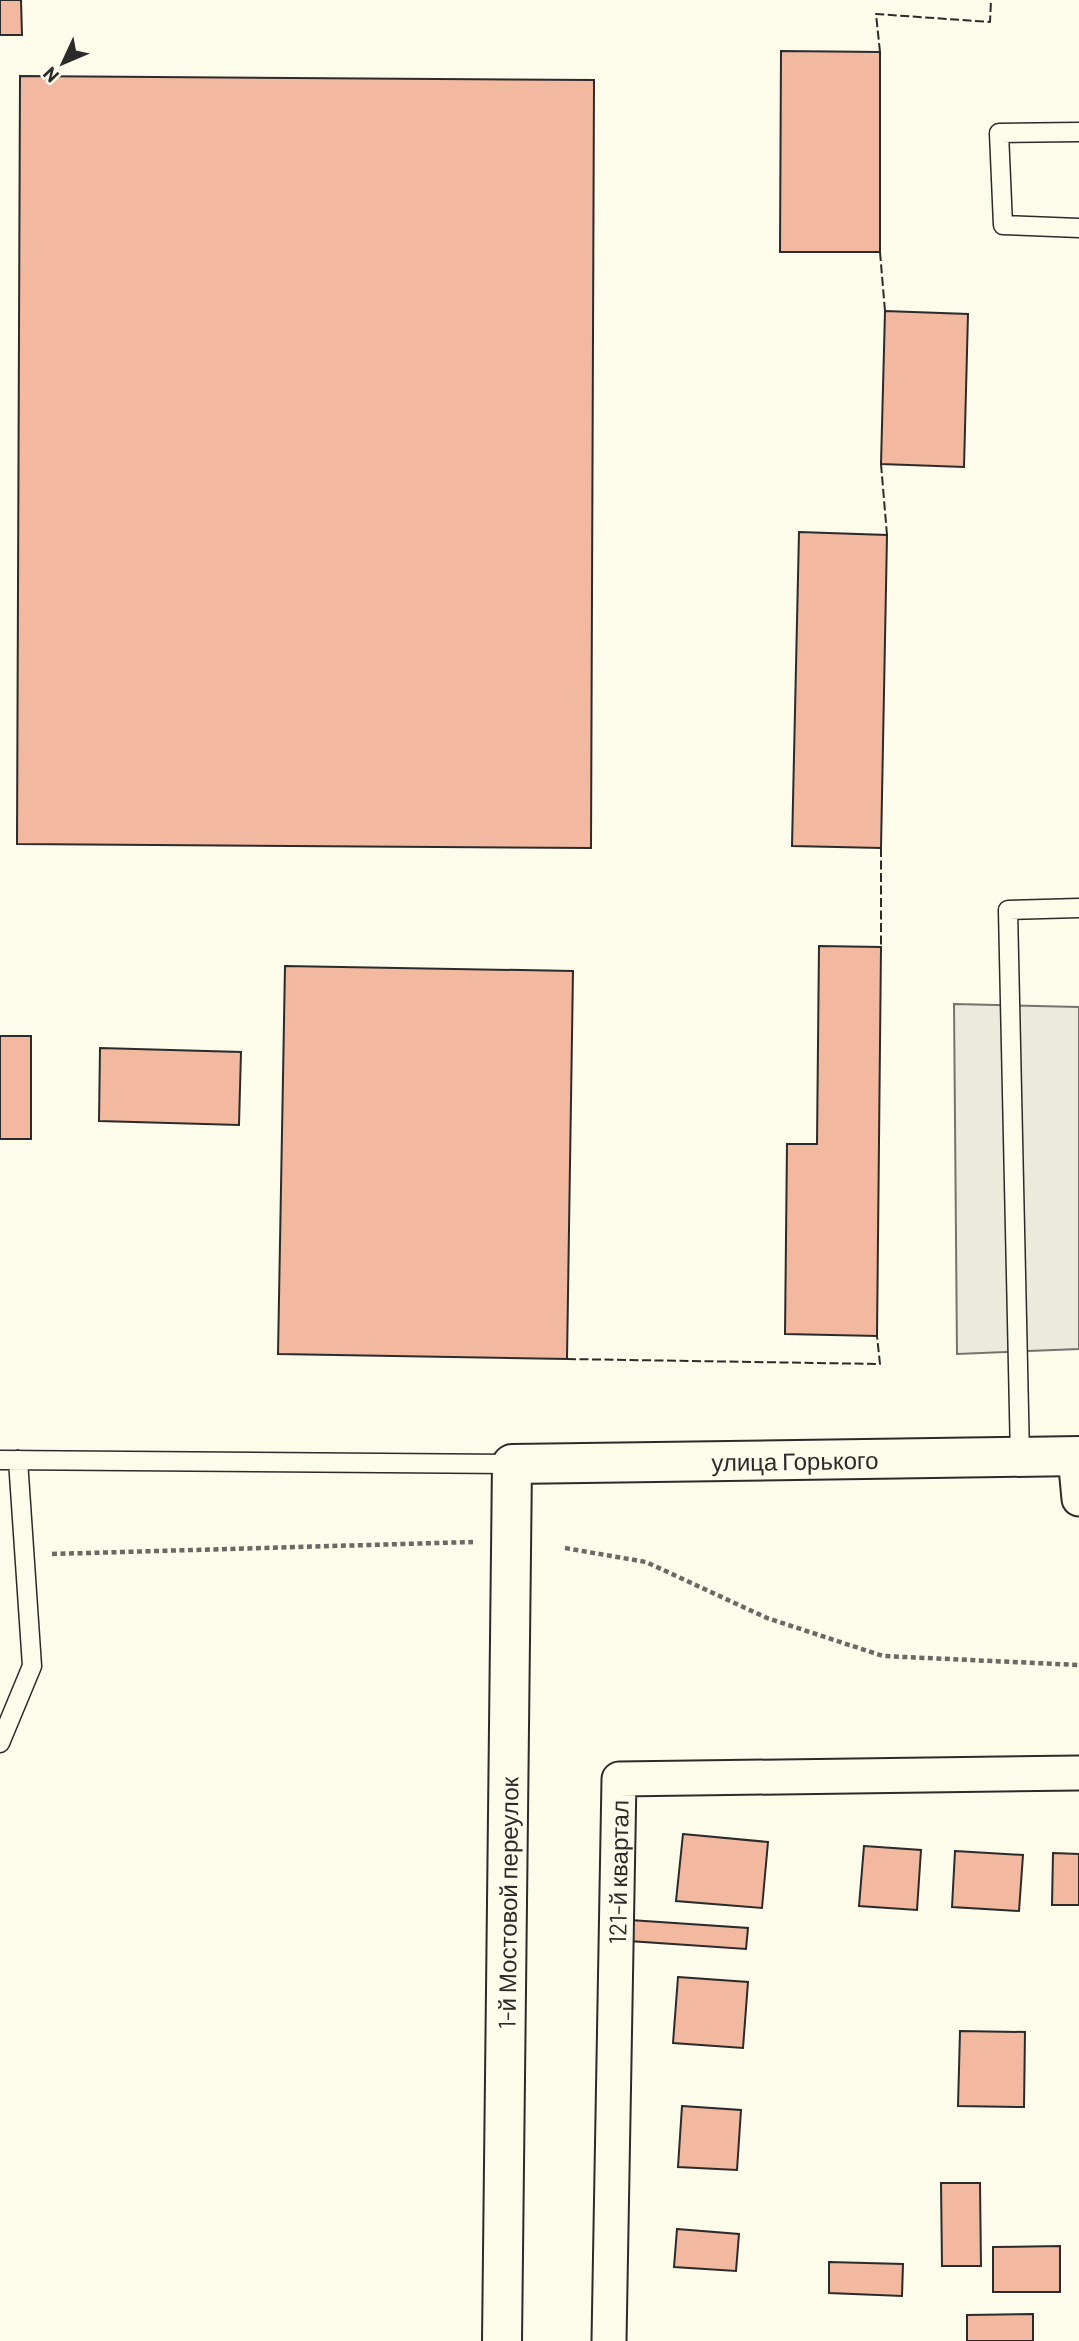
<svg xmlns="http://www.w3.org/2000/svg" width="1079" height="2341" font-family="Barlow,sans-serif">
	<style>
		.parking { fill: #eceadb; stroke: #74746e; stroke-width: 2 }
		.building { fill: #f2b8a0; stroke: #2b2b2b; stroke-width: 2 }
		.lines { fill: none; stroke-linecap: round; stroke-linejoin: round }
		.lane-casing { stroke: #2b2b2b; stroke-width: 21 }
		.street-casing { stroke: #2b2b2b; stroke-width: 37 }
		.secondary-casing { stroke: #2b2b2b; stroke-width: 42 }
		.path { stroke: #6a6964; stroke-width: 4.5; stroke-dasharray: 5 3.5; stroke-linecap: butt }
		.lane { stroke: #fdfbea; stroke-width: 18 }
		.street { stroke: #fdfbea; stroke-width: 33 }
		.secondary { stroke: #fdfbea; stroke-width: 38 }
		.fence { stroke: #2b2b2b; stroke-width: 2; stroke-dasharray: 9 3.5; stroke-linecap: butt }
		.labels { text-anchor: middle; dominant-baseline: central; stroke-width: 5; stroke-linejoin: round; paint-order: stroke }
		.street-label { font-size: 24px; fill: #2b2b2b; stroke: #fdfbea }
	</style>
	<rect width="100%" height="100%" fill="#fdfbea"/>
	<!-- parking -->
	<path class="parking" d="M954,1004L1079,1007V1349L957,1354Z"/>
	<!-- building -->
	<path class="building" d="M0,0H21L22,35H0Z
		M781,51L880,52V252H780Z
		M20,76L594,80L591,848L17,844Z
		M885,311L968,314L964,467L881,464Z
		M799,532L887,535L881,848L792,846Z
		M819,946L881,947L877,1336L785,1334L787,1144H817Z
		M285,966L573,971L567,1359L278,1354Z
		M0,1036H31V1139H0Z
		M100,1048L241,1052L239,1125L99,1121Z
		M683,1834L768,1842L762,1908L676,1901Z
		M864,1846L921,1850L917,1910L859,1906Z
		M955,1851L1023,1855L1019,1911L952,1907Z
		M1053,1853L1079,1854V1905H1052Z
		M630,1920L748,1928L746,1949L629,1941Z
		M678,1977L748,1982L743,2048L673,2043Z
		M960,2031L1025,2032L1024,2107L958,2106Z
		M682,2106L741,2110L737,2170L678,2167Z
		M941,2183H980L981,2266H942Z
		M677,2229L739,2234L736,2271L674,2267Z
		M1060,2246V2292H993V2247Z
		M829,2262L903,2264L902,2296L829,2293Z
		M1033,2314V2341H967V2315Z"/>
	<g class="lines">
		<!-- lane casing -->
		<g class="lane-casing">
			<path id="lane" d="M1079,132L999,133L1003,225L1079,228
				M1020,1457L1008,910L1079,908
				M0,1460L512,1464
				M0,1743L32,1666L18,1460"/>
		</g>
		<!-- street casing -->
		<g class="street-casing">
			<g id="street">
				<path d="M1075,1456L1079,1499"/>
				<path id="s1" d="M609,2341L619,1779L1079,1773"/>
			</g>
		</g>
		<!-- secondary casing -->
		<g class="secondary-casing">
			<g id="secondary">
				<path id="s2" d="M502,2341L512,1464L1079,1456"/>
			</g>
		</g>
		<!-- path -->
		<path class="path" d="M565,1548L646,1562L767,1618L883,1656L1079,1665
			M52,1554L473,1542"/>
		<!-- lane -->
		<use href="#lane" class="lane"/>
		<!-- street -->
		<use href="#street" class="street"/>
		<!-- secondary -->
		<use href="#secondary" class="secondary"/>
		<!-- fence -->
		<path class="fence" d="M880,52L876,14L990,22L991,0
			M880,252L885,311
			M881,464L887,535
			M881,848V947
			M567,1359L880,1364L877,1336"/>
	</g>
	<g class="labels">
		<!-- street labels -->
		<g class="street-label">
			<text stroke="none"><textPath href="#s2" startOffset="1160">улица Горького</textPath></text>
			<text stroke="none"><textPath href="#s1" startOffset="469">121-й квартал</textPath></text>
			<text stroke="none"><textPath href="#s2" startOffset="438">1-й Мостовой переулок</textPath></text>
		</g>
	</g>
	<!-- north arrow -->
	<g transform="translate(63 63) rotate(226)" stroke="#fdfbea" stroke-width="5" paint-order="stroke">
	<path d="M0-5L12 26L0 18L-12 26Z" fill="#2b2b2b"/>
	<text y="-10" font-size="19" font-weight="bold" text-anchor="middle" fill="#2b2b2b">N</text>
	</g>
</svg>
